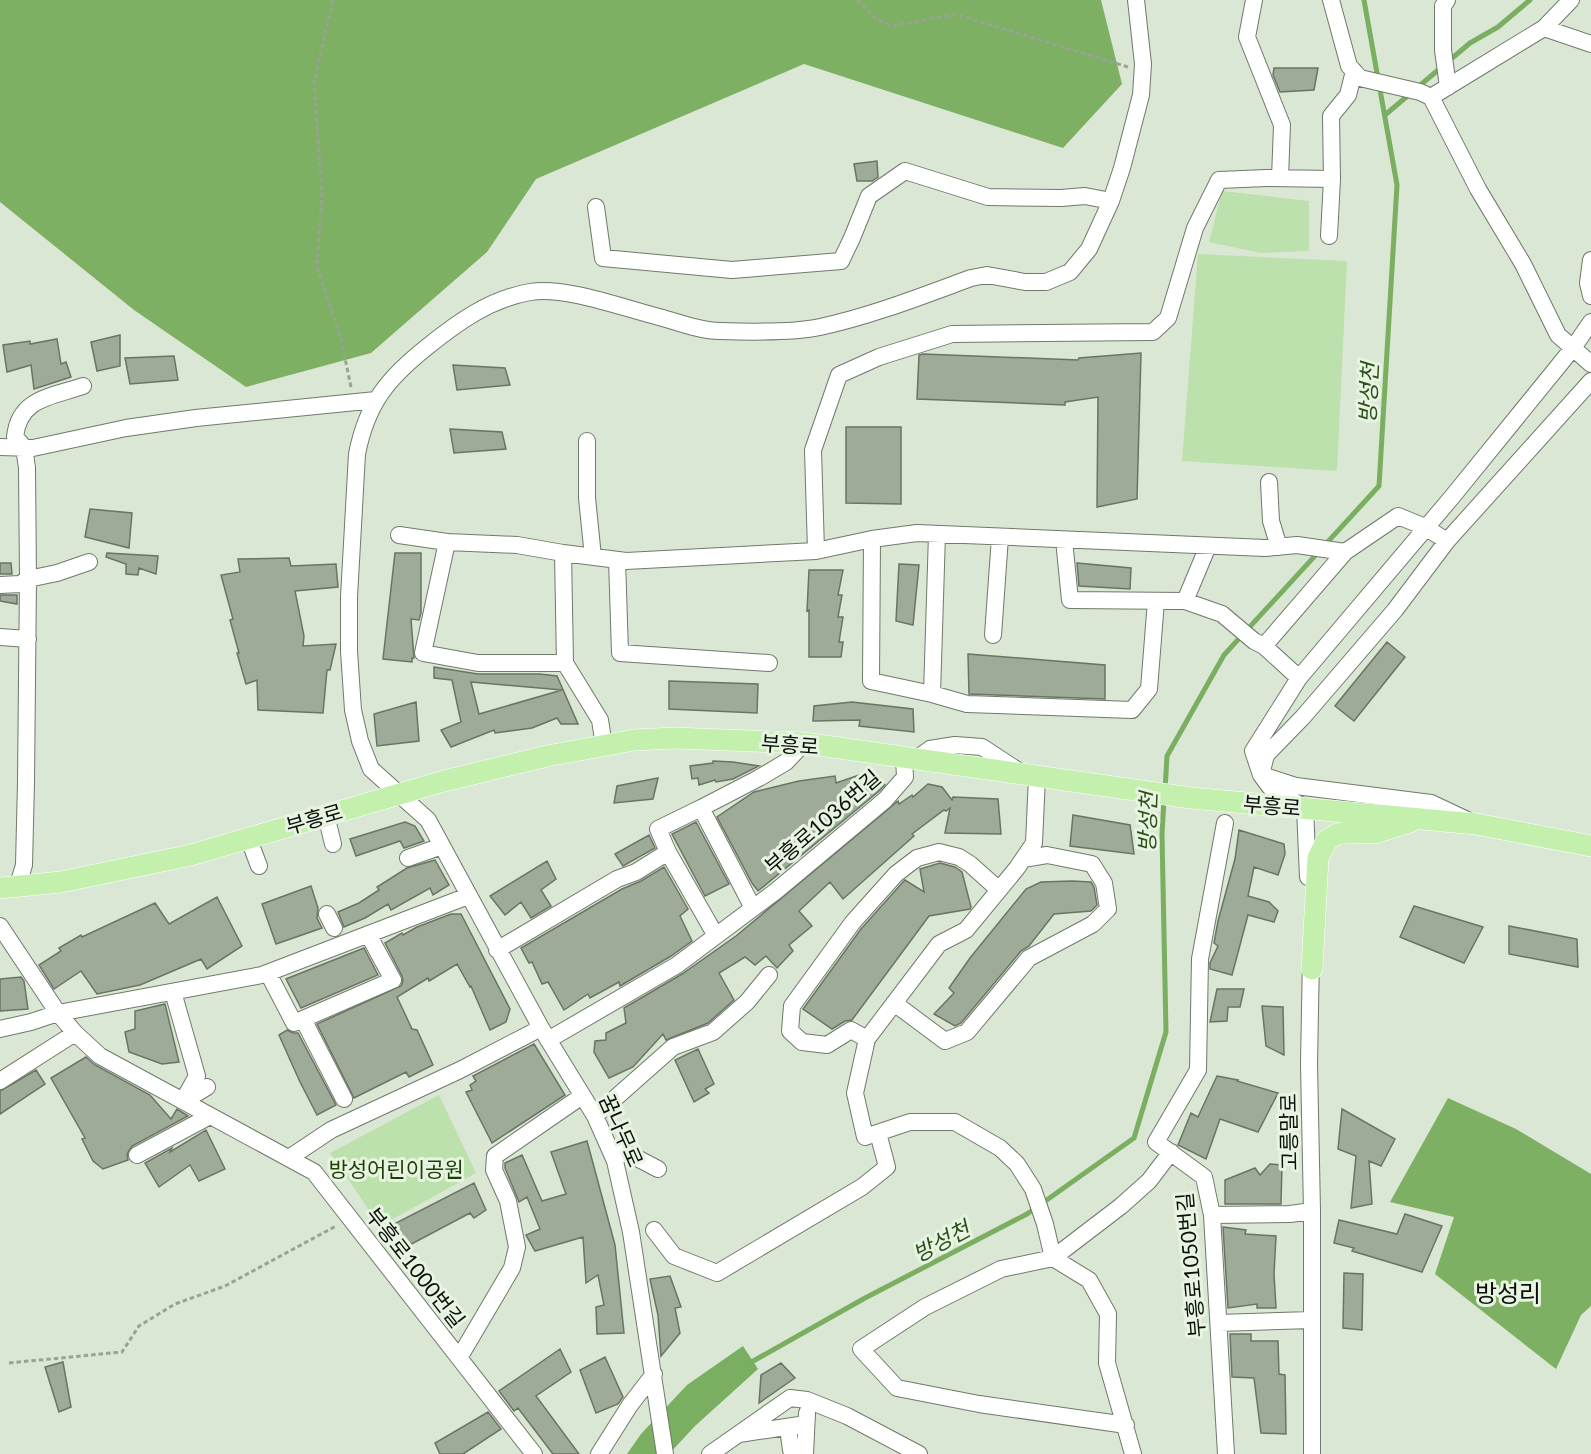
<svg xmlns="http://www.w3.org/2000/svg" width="1591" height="1454" font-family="Lato,'Noto Sans KR',sans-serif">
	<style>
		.green { fill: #bde1ac }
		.forest { fill: #7db063 }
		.water { fill: #7aae60 }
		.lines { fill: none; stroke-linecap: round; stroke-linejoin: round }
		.stream { stroke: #7aae60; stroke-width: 5 }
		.building { fill: #9fab99; stroke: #697564; stroke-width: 1.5; fill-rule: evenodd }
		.minor-casing { stroke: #6f7a6a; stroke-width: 18 }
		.major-casing { stroke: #fff; stroke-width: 22 }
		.path { stroke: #99a394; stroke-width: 3; stroke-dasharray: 4.5 3; stroke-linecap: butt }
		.minor { stroke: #fff; stroke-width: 16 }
		.major { stroke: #c4f0ad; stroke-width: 21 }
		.labels { text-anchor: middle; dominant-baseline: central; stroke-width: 6; stroke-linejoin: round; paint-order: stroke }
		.street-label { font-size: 21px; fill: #0b0f09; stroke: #e7f4e1 }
		.park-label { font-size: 21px; fill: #1d3e05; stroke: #e7f4e1 }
		.water-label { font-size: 22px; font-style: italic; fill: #2d4f1a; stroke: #e7f4e1 }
		.quarter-label { font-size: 24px; fill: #0b0f09; stroke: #e7f4e1 }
	</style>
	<rect width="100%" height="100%" fill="#dae7d4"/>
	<!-- green -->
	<path class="green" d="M1222,191L1309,201V251L1260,253L1209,242Z
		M1198,254L1347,261L1337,471L1182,461Z
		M439,1095L476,1173L380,1226L330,1153Z"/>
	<!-- forest -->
	<path class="forest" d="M0,0H1101L1122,84L1063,148L804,64L536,179L487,252L371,353L246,387L134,310L0,202Z
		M1448,1098L1516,1129L1591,1174V1306L1581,1315L1556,1369L1435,1274L1454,1217L1390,1202Z"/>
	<!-- water -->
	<path class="water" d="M743,1346L758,1369L695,1426L669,1454H627L641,1434L687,1385Z"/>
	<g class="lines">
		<!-- stream -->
		<path class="stream" d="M1418,87L1470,43L1498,27L1530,0
			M1385,115L1411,93
			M1165,790L1167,756L1224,655L1379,486L1397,185L1364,0
			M748,1364L865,1298L1027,1214L1134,1138L1166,1032L1162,834L1164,799"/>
	</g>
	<!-- building -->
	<path class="building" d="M1274,68H1318L1314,90L1280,92L1273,75Z
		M877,161L878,177L872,181H857L854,164Z
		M120,335V366L97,371L91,342Z
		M57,339L61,364L66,362L71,377L34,389L31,365L7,372L3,345L30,341V344Z
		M1141,353L1137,499L1097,507L1098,397L1065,402V405L917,399L919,355L923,354L1078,360L1079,358Z
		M174,356L178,380L130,384L125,358Z
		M453,365L505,368L510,385L457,390Z
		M846,427H901V504L846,503Z
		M450,429L502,432L506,449L454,453Z
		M90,509L132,513L129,548L85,537Z
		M107,553L158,556L156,574L139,568L138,575L126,574V564L106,557Z
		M395,553H421V613L419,620L411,619L414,658H412V662L383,659Z
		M289,558L291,566L336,564L338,587L295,591L304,636L303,646L336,644L330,670H327L323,713L258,710L257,680L246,684L237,653H239L230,620L233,619L221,575L240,572L238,559Z
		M0,563H11L12,574H0Z
		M1077,563L1131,568L1130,589L1079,586Z
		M899,564L919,565L913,625L896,621Z
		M809,570H843L838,595H842L838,617H843L839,642H843L841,657H809V610L807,611Z
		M0,595H17V604L0,601Z
		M1387,642L1405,657L1354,721L1335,706Z
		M968,654L1105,665V699L969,694Z
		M434,667L478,674H540L557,676L578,724H561L557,718L532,728L495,733L494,730L451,747L441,730L461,722L452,680L434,678ZM471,682L562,690L479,714Z
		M669,681L758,684L757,713L669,709Z
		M416,702L419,741L377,746L374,714Z
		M852,702L913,709L914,732L859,726L860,720L813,721L814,706Z
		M713,761L733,762L759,766L733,779L716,782L715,780L699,785L698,778L692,779L690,766L713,763Z
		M862,774L879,777L885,785L878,792L758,891L752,883L717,817L754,792L799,781L835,776L836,783Z
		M658,778L653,799L614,803L617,786Z
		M928,784L942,787L952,800L953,797L998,799L1001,834L945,833L950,808L946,811L944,810L912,834L914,836L843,899L830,882L799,911L812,926L789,945L793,951L777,968L766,956L755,965L745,957L719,973L734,1000L708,1023L666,1040L663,1034L633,1067L609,1078L594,1052L595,1041L606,1040V1033L626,1023L624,1008L682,974L736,936L898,801L899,804L912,795L913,797Z
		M1073,815L1130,825L1134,854L1070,846Z
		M405,822L415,826L424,841L404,848L400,841L356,856L350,839Z
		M696,822L729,884L705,896L672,834Z
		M1239,830L1284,844L1285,854L1278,875L1254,867L1248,896L1269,902L1278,911L1274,922L1248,915L1232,975L1210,969V963L1218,946L1214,943L1218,921L1235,859Z
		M649,835L655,848L623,866L615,854Z
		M435,860L449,885L433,895L430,888L391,910L388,904L365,918L344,927L338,912L359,903L379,890L377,887L407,868Z
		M547,861L556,879L541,890L551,906L531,918L521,902L505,915L490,896Z
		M940,863L955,867L962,872L971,907L970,909L929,916L852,1020L845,1021L832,1029L803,1009L861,929L903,882L905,880L924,892L920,869Z
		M664,867L688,909L680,916L692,941L671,956L620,986L619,982L590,998L588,994L564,1010L548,982L542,984L532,962L529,963L521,948L622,889L641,881Z
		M1072,881L1091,882L1094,887L1097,905L1091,911L1054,914L1029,946L1021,951L961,1023L955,1026L934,1014L954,993L949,988L970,958L1026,889L1041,882Z
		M311,886L318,908L317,918L322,928L276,944L262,904Z
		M217,897L242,946L207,969L201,959L140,985L97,994L81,971L54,989L39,965L61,951L59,948L81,935L82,937L155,903L169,924Z
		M1414,906L1483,927L1464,963L1400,937Z
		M451,914H461L510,1009L506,1022L490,1030L471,986L470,987L457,964L429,981L428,978L397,997L412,1029L417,1030L433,1065L409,1077L406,1072L354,1098L317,1024L401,986L403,981L402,976L385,943L402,933L403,935L417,927Z
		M1509,926L1577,939L1578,967L1509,954Z
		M364,948L378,975L301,1008L286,979Z
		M21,977L24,981L28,1009L0,1011V979Z
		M1217,989H1244L1240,1007H1228L1227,1021L1210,1022Z
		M165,1004L179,1062L162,1064L129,1052L125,1032L135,1029V1011Z
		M1262,1006L1283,1007L1284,1055L1266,1046Z
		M287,1030L293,1033H298L336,1105L317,1115L300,1082L279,1035Z
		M534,1044L565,1095L492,1143L466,1092L472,1090L470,1085L476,1081L473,1076Z
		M698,1049L714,1084L705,1089L709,1093L694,1102L675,1060Z
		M86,1057L95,1065L150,1095L171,1119L177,1109L188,1116L132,1146L127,1154L128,1160L103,1169L93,1161L82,1139L85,1138L51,1078Z
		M36,1070L45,1084L0,1114V1091Z
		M1217,1076L1238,1080L1237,1081L1278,1093L1258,1132L1220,1119L1206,1159L1178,1145L1191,1113L1198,1117Z
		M1342,1109L1395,1139L1381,1166L1369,1161L1372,1204L1351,1208L1356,1156L1338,1149Z
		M206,1130L225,1169L199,1181L190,1165L159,1187L145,1163L172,1148L170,1152Z
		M587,1141L615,1245L624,1333L597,1334L596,1307L604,1305L598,1275L586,1283L583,1237L535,1251L526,1235L540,1229L527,1197L519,1202L505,1168V1163L522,1155L542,1201L566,1194L551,1152Z
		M1270,1164L1282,1165L1281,1204H1225V1180L1255,1168L1260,1175Z
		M474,1183L486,1210L474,1218L470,1213L404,1248L394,1224Z
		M1405,1214L1442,1226L1422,1272L1352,1251L1354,1248L1334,1243L1339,1220L1397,1234Z
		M1223,1227L1246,1230L1245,1234L1276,1236L1274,1274L1276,1308H1257V1304L1228,1308Z
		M1344,1273L1363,1274L1362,1330L1343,1328Z
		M670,1276L681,1307L675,1308L680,1333L661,1356L658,1315L650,1279Z
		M1230,1334H1251V1341H1278L1279,1374L1285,1375L1286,1434L1261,1433L1254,1378L1232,1377Z
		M560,1349L571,1372L536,1396L579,1454H553L518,1408L514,1411L499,1391Z
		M605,1357L623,1397L618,1404L596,1413L580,1370Z
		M63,1362L71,1407L59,1412L45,1367Z
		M781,1363L795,1378L759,1403L761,1375Z
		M488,1412L501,1429L463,1454H440L435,1443Z"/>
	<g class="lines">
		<!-- minor casing -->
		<g class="minor-casing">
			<path id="minor" d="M1254,0L1247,37L1282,125L1280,178
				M1331,0L1349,66L1360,78L1420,92L1431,97L1478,189L1523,264L1558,335L1591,364
				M1447,0L1443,6V50L1448,87
				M1544,28L1591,44
				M1431,97L1544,28L1571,0
				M596,207L603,258L732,270L841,261L852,238L869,196L905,171L988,197L1061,198L1085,196L1111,201
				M1329,236L1332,179L1331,116L1348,95L1354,71
				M1591,260L1588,283L1591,296
				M587,441V498L593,557
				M0,447L33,448L126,428L196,418L376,400
				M24,447L15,437C19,398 51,397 83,386
				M1269,482L1271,521L1279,547
				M399,535L447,542
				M872,539L871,681L932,694L967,704L1132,710L1149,689L1156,601
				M1064,540L1070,600L1185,601L1208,546
				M816,551L813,450L839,375L879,357L952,334L1153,332L1168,318L1195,228L1219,180L1266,178L1332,179
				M563,553L626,561L816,551L872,539L917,533L1265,548L1297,545L1345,552L1398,516L1425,527L1447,541
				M617,560L620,653L769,663
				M0,585L20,584L28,579L57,573L89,562
				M1185,601L1222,614L1254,641L1264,646L1299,678
				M993,635L1000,537
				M0,637L28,639
				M1264,646L1345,552
				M565,663H478L423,653L447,542L517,545L563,553L565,663L600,720L604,746
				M932,694L937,534
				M916,759L930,749L955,745L982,747L1020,772
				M1261,775L1266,755L1303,717L1395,610L1447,541L1591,381
				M1262,775L1296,786L1431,803L1467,820
				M1037,777L1034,843L1017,868L966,930L939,944L867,1039L855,1093L865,1137L910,1122H955L1000,1148L1017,1164L1033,1189L1045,1224L1053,1258L1089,1280L1108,1314L1107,1363L1133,1454
				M701,808L658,829L668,852L716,936
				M326,815L333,844
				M1225,823L1200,959L1198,1070L1156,1142L1204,1177L1212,1215L1226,1454
				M248,837L259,866
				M408,858L442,846
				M1308,877L1305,808L1270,787L1261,775L1253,751L1299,678L1452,497L1573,348L1591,322
				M17,888L24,865L26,782L28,579L27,468L24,447
				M753,908L701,808L759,778L786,762L804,743
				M327,914L334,928
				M0,926L58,1013L75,1033L100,1056L314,1172L534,1454
				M497,950L617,879L636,872L668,852
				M1311,957L1309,1064L1312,1211V1454
				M268,973L294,1023L303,1019L393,980L368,934
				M173,992L197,1076L183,1101
				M894,1003L945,1041L967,1032L1029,958L1093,924L1108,909L1104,883L1092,864L1047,855L1023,859
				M303,1019L344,1099
				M0,1029L31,1022L58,1013L262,975L468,896
				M867,1039L851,1030L827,1045L802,1042L790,1031L792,1006L853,922L896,874L917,858L939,852L959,857L970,864L999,890
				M548,1040L677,965L776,891L885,800L905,777L904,759
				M0,1081L75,1033
				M184,1101L207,1087
				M595,1116L673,1047L713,1032L747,1002L769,975
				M609,1147L635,1157L658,1169
				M137,1155L210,1116
				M289,1158L331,1130L460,1070L541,1028
				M1212,1215L1290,1214L1312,1211
				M654,1230L674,1256L717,1273L862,1187L887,1167L878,1133
				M1219,1323L1312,1320
				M459,1358L512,1268L517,1247L508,1201L494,1170L495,1156L582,1096
				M1126,1425L979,1404L897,1388L861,1349L925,1307L1001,1269L1053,1258L1121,1206L1149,1181L1171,1152
				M788,1428L791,1450
				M739,1434L806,1424
				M599,1454L630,1405L654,1374
				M665,1454L631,1232L615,1161L595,1116L541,1028L428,820L371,769L360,741L353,710L349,651V597L357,454C367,403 388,378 427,347C458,322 490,299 530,292C566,286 623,308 659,317C678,322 700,331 720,331C750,332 792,333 820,327C871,316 922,296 971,278L987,275L1025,282H1046L1070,272L1089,249L1111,201L1122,168L1141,95L1143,64L1136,0
				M710,1454L790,1398L807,1400L847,1416L919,1454
				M805,1454L807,1413"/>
		</g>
		<!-- major casing -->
		<g class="major-casing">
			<path id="major" d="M0,888L61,882L191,855L444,781L547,756L634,740L674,738L804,743L1191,798L1476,824L1591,846
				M1312,969L1318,858L1327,840L1337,834L1350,832L1375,833L1410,822"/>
		</g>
		<!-- path -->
		<path class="path" d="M333,0L314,82L322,195L317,267L341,339L351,387
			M857,0L877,20L894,26L955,14L1128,67
			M9,1363L122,1352L139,1326L175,1304L225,1286L336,1226"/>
		<!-- minor -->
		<use href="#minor" class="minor"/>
		<!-- major -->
		<use href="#major" class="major"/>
	</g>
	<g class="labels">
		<!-- street labels -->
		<g class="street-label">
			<text transform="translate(790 744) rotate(4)">부흥로</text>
			<text transform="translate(1272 805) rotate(5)">부흥로</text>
			<text transform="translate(314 818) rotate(-16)">부흥로</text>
			<text transform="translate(822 821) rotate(-41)">부흥로1036번길</text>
			<text transform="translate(622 1130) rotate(66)">꿈나무로</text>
			<text transform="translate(1288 1132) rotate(-91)">고릉말로</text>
			<text transform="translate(1190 1265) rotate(-95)">부흥로1050번길</text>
			<text transform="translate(416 1267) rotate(52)">부흥로1000번길</text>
		</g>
		<!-- park labels -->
		<g class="park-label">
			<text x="396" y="1168">방성어린이공원</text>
		</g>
		<!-- water labels -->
		<g class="water-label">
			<text transform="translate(1368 393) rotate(-87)">방성천</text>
			<text transform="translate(1147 822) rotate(-88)">방성천</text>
			<text transform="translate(941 1241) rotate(-28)">방성천</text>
		</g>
		<!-- quarter labels -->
		<g class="quarter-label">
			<text x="1508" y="1292">방성리</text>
		</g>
	</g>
</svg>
